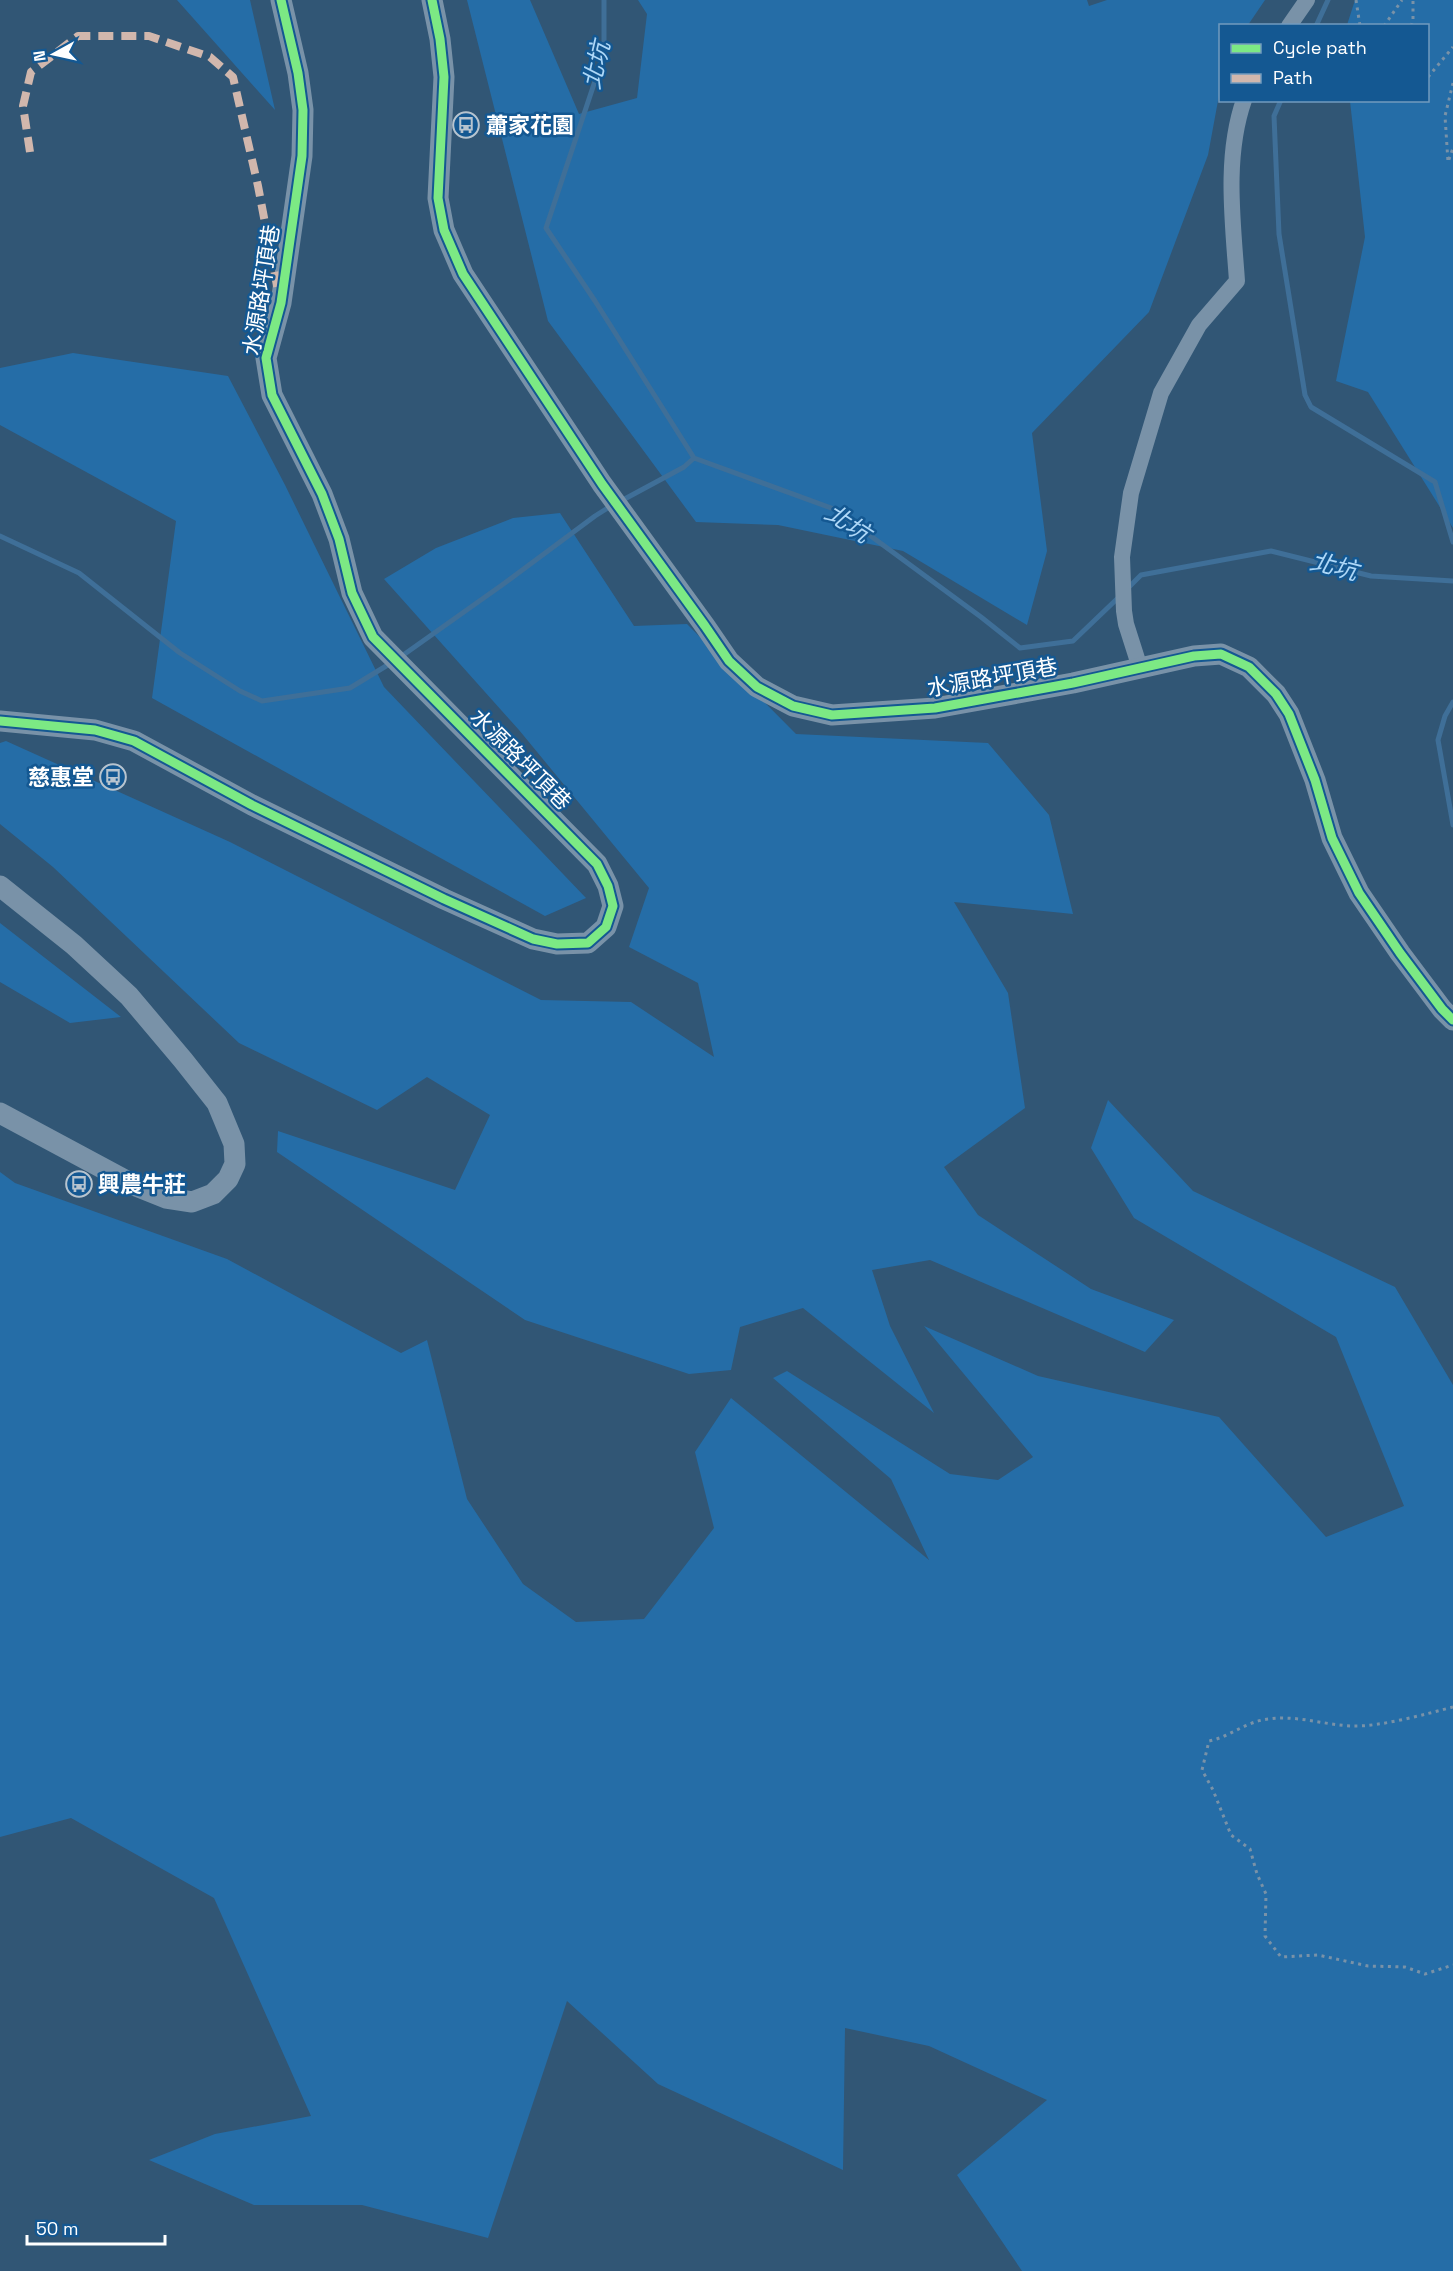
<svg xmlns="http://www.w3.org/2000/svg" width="1453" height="2271" font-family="'Space Grotesk','Noto Sans TC',sans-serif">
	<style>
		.green { fill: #256da7 }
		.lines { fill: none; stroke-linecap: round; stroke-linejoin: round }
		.stream { stroke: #3f6f98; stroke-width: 5 }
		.path { stroke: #7992a8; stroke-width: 3; stroke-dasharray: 3 4.5; stroke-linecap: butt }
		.minor { stroke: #7992a8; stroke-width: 16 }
		.tertiary { stroke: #7992a8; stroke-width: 21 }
		.quiet { stroke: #d1b7ad; stroke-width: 8; stroke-dasharray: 15 8; stroke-linecap: butt }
		.cycleway-casing { stroke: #145892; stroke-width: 13 }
		.cycleway { stroke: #7ce984; stroke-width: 9 }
		.labels { text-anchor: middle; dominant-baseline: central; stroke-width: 5; stroke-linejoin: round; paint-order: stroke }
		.poi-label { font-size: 22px; font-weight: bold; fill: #fff; stroke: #145892; text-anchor: start }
		.street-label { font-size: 22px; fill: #fff; stroke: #145892 }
		.water-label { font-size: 24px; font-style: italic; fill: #aed8f8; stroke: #145892 }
	</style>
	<rect width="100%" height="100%" fill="#315675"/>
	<!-- green -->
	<path class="green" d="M177,0H250L275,110Z
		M467,0H530L579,114L637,98L647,14L638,0H1087L1089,6L1107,0H1265L1248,25L1220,26V90L1208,155L1149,312L1032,433L1047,551L1027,625L903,551L778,525L696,522L548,321Z
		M1355,0H1453V528L1368,392L1336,381L1365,237L1350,101L1428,100V26L1347,25Z
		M73,353L228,376L285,485L384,687L586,898L545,916L152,698L176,521L0,425V368Z
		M560,513L634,626L687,624L796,734L988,743L1049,815L1073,914L954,902L1008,993L1025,1108L944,1167L978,1215L1091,1289L1174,1320L1145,1352L930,1260L872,1270L890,1326L934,1413L803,1308L740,1327L731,1370L689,1374L525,1320L277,1152L278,1131L455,1190L490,1115L427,1077L377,1110L239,1043L53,867L0,824V743L6,741L230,842L541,1000L631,1002L714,1057L698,983L629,947L649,888L519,730L384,579L436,548L513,518Z
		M0,923L121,1017L70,1023L0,982Z
		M1108,1100L1193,1191L1395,1287L1453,1385V2271H1022L957,2175L1047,2100L929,2046L845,2028L843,2170L658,2084L567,2001L488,2238L362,2205H254L149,2160L215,2134L311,2116L214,1898L71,1818L0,1837V1172L15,1183L227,1259L401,1353L427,1340L467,1499L523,1584L576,1622L644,1619L714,1528L695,1452L731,1398L929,1560L891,1479L773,1378L787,1371L950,1474L998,1480L1033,1457L924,1326L1038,1376L1219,1417L1326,1537L1404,1506L1336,1337L1134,1218L1091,1148Z"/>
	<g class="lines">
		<!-- stream -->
		<path class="stream" d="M604,0V54L546,228L595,301L694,458L834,509L981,617L1020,648L1073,641L1119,597
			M1316,26L1328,0
			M1281,100L1274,116L1279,234L1305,395L1311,407L1435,482L1453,542
			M619,502L684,467L694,458
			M0,536L79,573L180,653L240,691L262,701L350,688L391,663
			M1128,588L1141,575L1271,551L1371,576L1453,581
			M399,658L502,585L595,516L611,506
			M1453,702L1445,716L1438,740L1453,825"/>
		<!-- path -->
		<path class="path" d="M1356,0L1360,26
			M1384,26L1402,0
			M1411,26L1413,21V0
			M1428,77L1453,47
			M1453,83L1445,116L1448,162L1453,148
			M1453,1707C1426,1714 1380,1727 1352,1726C1324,1725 1298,1715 1269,1719C1246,1721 1230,1737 1209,1741L1202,1770L1213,1790L1231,1835L1250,1849L1257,1874L1266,1894L1265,1936L1281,1957L1318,1955L1368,1966L1405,1967L1425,1974L1453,1965"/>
		<!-- minor -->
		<path class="minor" d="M1289,26L1307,0
			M1140,668L1126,624L1124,611L1122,557L1131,493L1161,393L1199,325L1237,281C1233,223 1224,157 1244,100"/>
		<!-- tertiary -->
		<path class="tertiary" d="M432,0L440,39L444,77L438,198L444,230L463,274L602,484L705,626L729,661L757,687L793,706L832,715L935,708L1073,683L1194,656L1221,654L1249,667L1276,694L1289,714L1315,780L1332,838L1359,893L1400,953L1442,1009L1453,1020
			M0,721L95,730L134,741L252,805L444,899L533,939L557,944L588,943L606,927L613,906L608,886L597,864L373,637L352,593L339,539L322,494L272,395L266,358L281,303L302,156L303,110L298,73L281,0
			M0,886L74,945L129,996L183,1060L217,1103L234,1144L235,1164L228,1179L213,1194L192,1202L166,1198L136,1186L0,1113"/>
		<!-- quiet -->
		<path class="quiet" d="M30,152L23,106L31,72L78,36H149L210,57L233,77L258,186L278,291"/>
		<!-- cycleway casing -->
		<g class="cycleway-casing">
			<path id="cycleway" d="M432,0L440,39L444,77L438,198L444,230L463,274L602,484L705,626L729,661L757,687L793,706L832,715L935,708L1073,683L1194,656L1221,654L1249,667L1276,694L1289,714L1315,780L1332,838L1359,893L1400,953L1442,1009L1453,1020
				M0,721L95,730L134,741L252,805L444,899L533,939L557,944L588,943L606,927L613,906L608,886L597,864L373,637L352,593L339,539L322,494L272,395L266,358L281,303L302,156L303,110L298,73L281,0"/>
		</g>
		<!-- cycleway -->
		<use href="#cycleway" class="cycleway"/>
	</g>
	<!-- icons -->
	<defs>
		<g id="bus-ring" transform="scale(1.35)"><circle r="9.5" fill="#145892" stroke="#b7c4cf" stroke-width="1.5"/><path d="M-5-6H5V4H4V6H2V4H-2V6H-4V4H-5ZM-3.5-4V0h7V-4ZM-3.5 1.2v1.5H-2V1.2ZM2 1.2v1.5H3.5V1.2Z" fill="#b7c4cf"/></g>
	</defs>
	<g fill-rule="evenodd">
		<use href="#bus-ring" x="466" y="125"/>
		<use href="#bus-ring" x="113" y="777"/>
		<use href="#bus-ring" x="79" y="1184"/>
	</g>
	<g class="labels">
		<!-- poi labels -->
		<g class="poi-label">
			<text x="486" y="125">蕭家花園</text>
			<text x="94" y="777" text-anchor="end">慈惠堂</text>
			<text x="98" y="1184">興農牛莊</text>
		</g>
		<!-- street labels -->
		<g class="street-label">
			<text transform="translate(261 290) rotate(-81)">水源路坪頂巷</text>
			<text transform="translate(992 677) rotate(-10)">水源路坪頂巷</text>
			<text transform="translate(521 759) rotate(45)">水源路坪頂巷</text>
		</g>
		<!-- water labels -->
		<g class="water-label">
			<text transform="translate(596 65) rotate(-77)">北坑</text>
			<text transform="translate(848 523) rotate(33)">北坑</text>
			<text transform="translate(1334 566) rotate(14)">北坑</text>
		</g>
	</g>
	<!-- legend -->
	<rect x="1219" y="24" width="210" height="78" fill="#145892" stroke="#729bbe" stroke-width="1.5"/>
	<rect x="1231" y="44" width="30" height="9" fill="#7ce984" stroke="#729bbe" stroke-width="1.5"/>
	<text x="1273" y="54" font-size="18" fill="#ffffff">Cycle path</text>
	<rect x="1231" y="74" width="30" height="9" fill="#d1b7ad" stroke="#729bbe" stroke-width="1.5"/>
	<text x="1273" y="84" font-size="18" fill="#ffffff">Path</text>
	<!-- north arrow -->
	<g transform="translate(54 54) rotate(262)" stroke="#145892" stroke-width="4.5" paint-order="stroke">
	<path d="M0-4.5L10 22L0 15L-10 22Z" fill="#ffffff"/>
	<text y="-9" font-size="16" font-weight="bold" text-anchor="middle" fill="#ffffff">N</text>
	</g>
	<!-- scale -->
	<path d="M27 2235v9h138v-9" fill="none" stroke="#ffffff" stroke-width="3"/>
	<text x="36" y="2235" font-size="18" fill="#ffffff" stroke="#145892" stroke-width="4.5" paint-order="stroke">50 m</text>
</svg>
